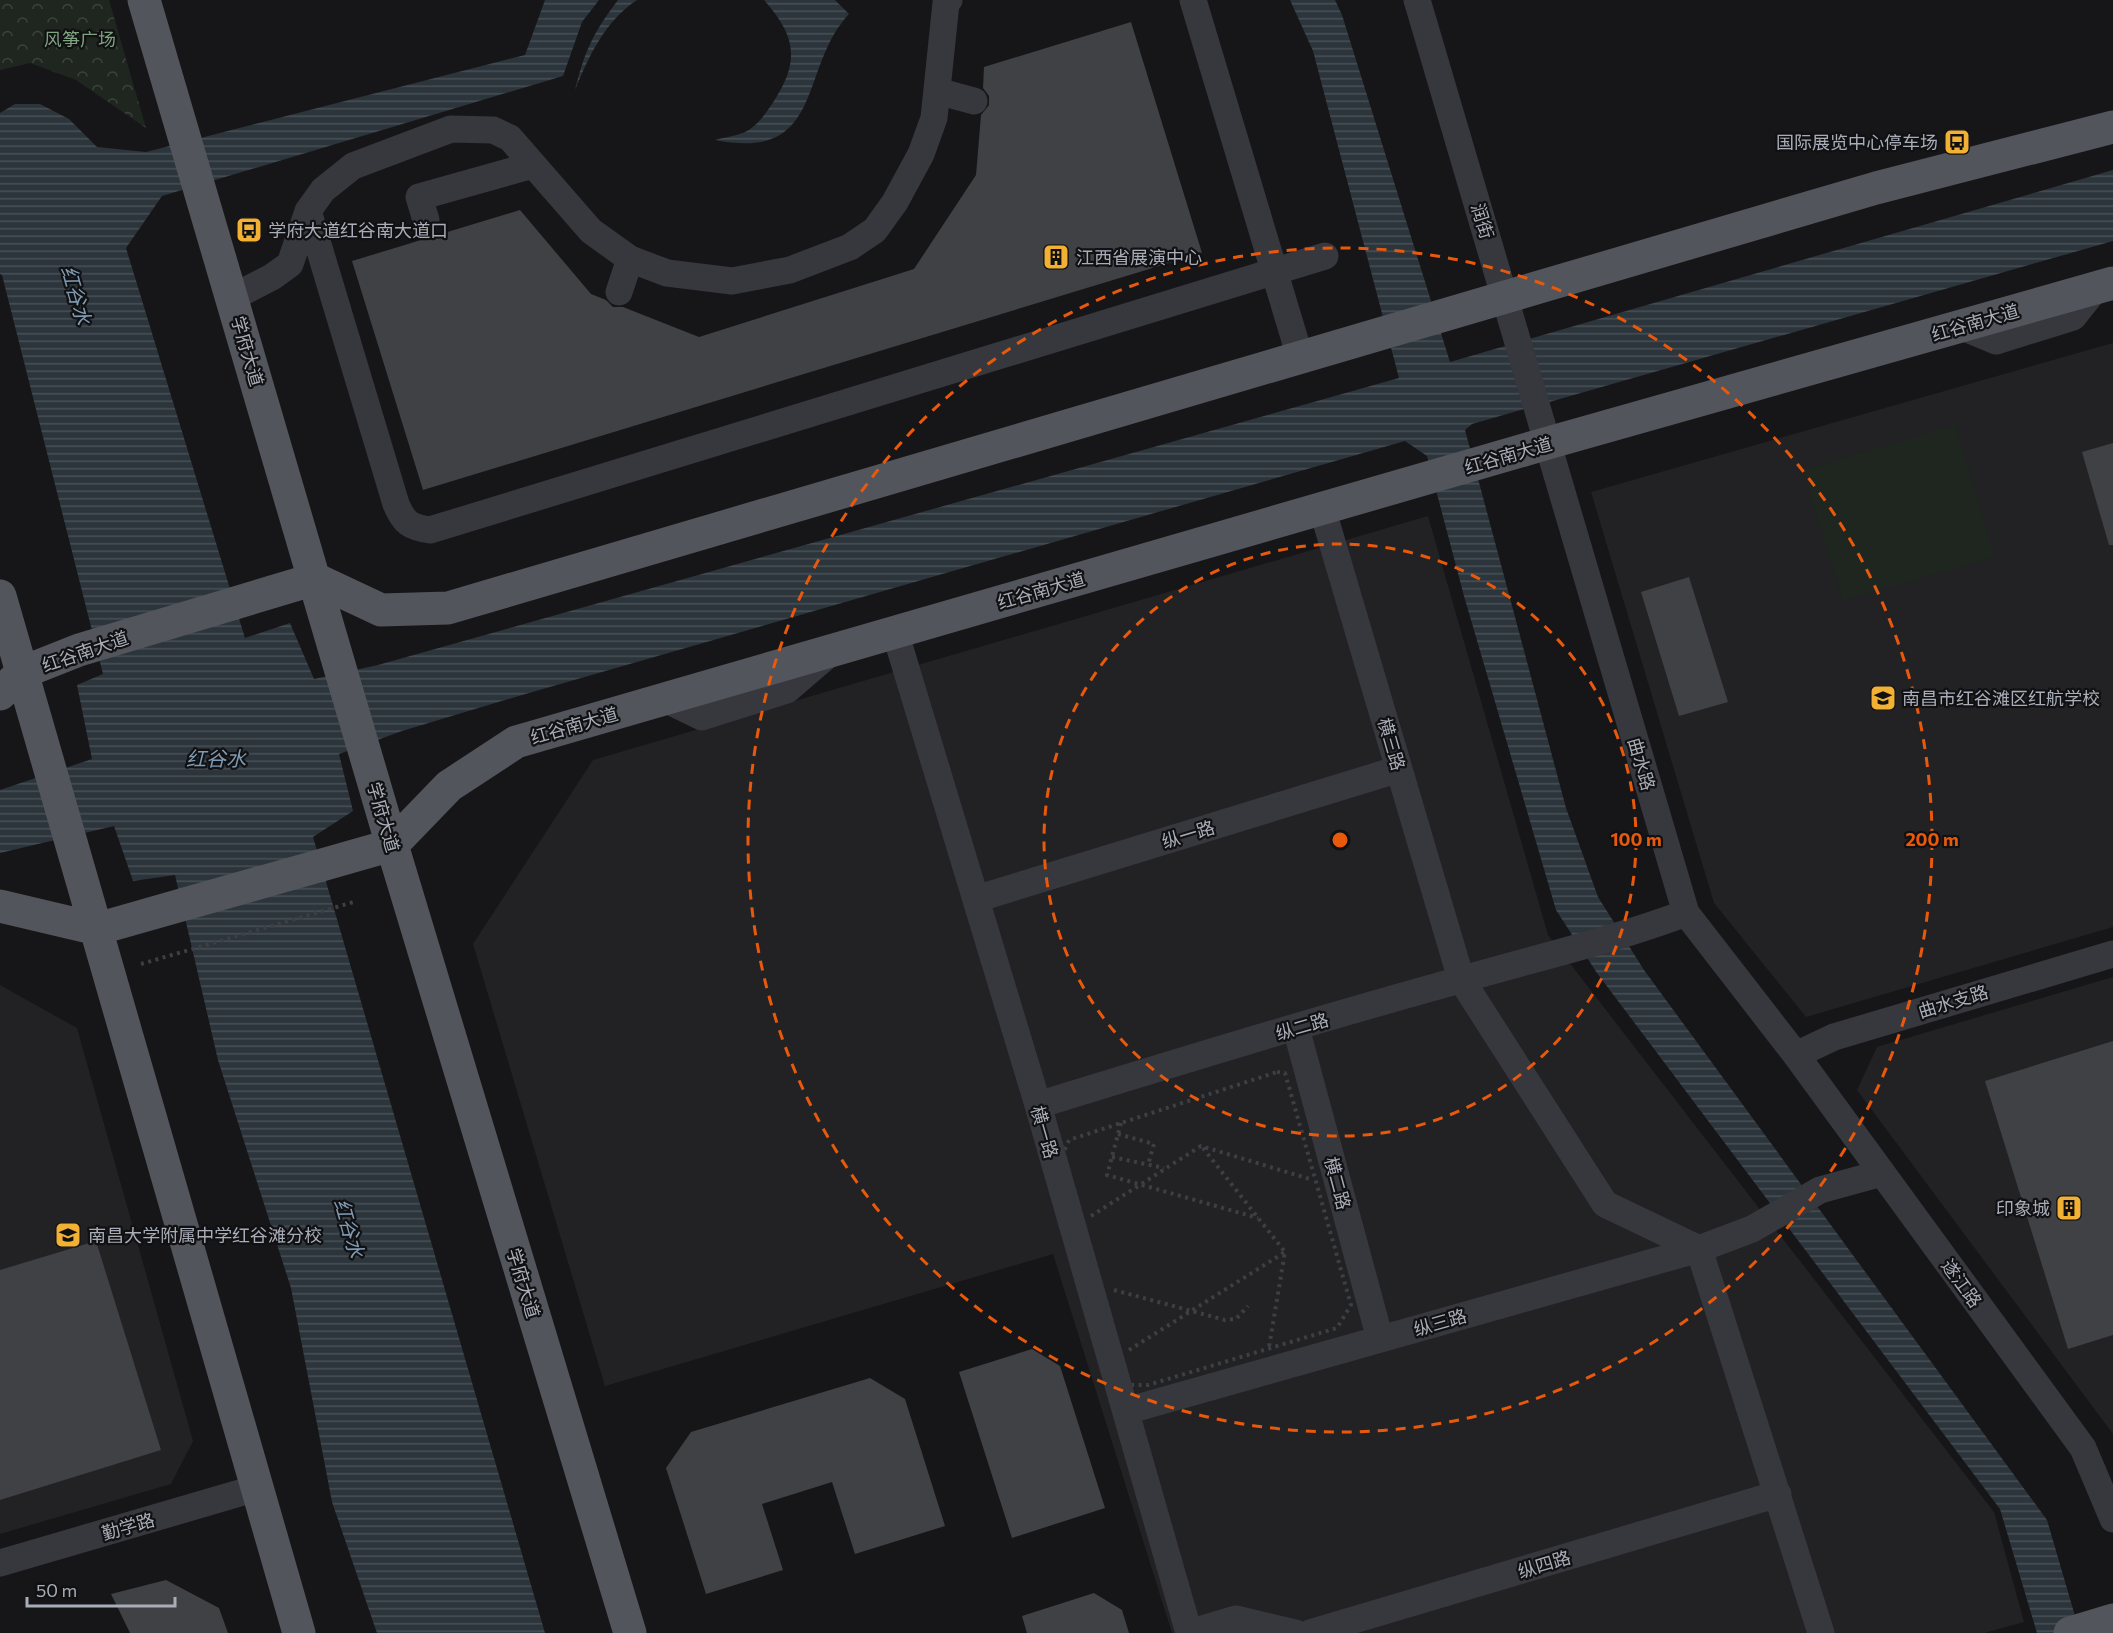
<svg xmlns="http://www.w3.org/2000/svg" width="2113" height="1633" font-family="Commissioner,'Noto Sans SC',sans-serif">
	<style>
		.built { fill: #222225 }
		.forest { fill: url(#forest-crowns) }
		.garden { fill: #1e261f }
		.water { fill: url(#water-rules) }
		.building { fill: #404145 }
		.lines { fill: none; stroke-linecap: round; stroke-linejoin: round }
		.path { stroke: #3d3f44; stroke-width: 4; stroke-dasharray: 3 4.5; stroke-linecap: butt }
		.minor { stroke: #37383d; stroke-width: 27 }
		.major { stroke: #53555c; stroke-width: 33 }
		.ring { fill: none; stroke: #e8590c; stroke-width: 3; stroke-dasharray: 10 8 }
		.labels { text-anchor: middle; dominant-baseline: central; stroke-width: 4.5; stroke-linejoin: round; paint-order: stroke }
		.park-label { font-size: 18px; fill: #7fa381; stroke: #111113 }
		.poi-label { font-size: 18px; fill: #a8adb8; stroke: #111113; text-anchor: start }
		.street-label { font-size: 18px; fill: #a8adb8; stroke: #111113 }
		.water-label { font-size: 20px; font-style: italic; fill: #7f9bb3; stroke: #111113 }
		.centre { fill: #e8590c; stroke: #111113; stroke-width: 3 }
		.ring-label { font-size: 18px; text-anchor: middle; font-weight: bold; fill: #e8590c; stroke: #111113; stroke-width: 4.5; stroke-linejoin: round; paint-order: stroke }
	</style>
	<defs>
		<pattern id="forest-crowns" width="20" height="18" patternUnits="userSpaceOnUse" patternTransform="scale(1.5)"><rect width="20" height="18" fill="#1e261f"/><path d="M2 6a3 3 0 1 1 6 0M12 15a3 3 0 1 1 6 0" fill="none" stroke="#3c433d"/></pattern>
		<pattern id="water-rules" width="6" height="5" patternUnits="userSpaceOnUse" patternTransform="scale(1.5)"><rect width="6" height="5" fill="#2c353c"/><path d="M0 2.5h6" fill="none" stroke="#485056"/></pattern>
	</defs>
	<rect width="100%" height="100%" fill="#161618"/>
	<!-- built -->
	<path class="built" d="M2113,343V927L1806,1017L1714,903L1591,492Z
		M1428,516L1548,935L1994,1512L2024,1622L1984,1633H1172L1053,1254L605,1386L473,944L593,760Z
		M2113,977V1434L1857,1090L1877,1047Z
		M0,985L77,1028L193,1441L171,1484L0,1534Z"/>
	<!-- forest -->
	<path class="forest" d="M0,0H109L146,128L76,80L30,63L0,70Z"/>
	<!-- garden -->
	<path class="garden" d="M1955,425L1995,557L1843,601L1803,470Z"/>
	<!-- water -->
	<path class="water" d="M545,0H599L582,22L563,76L162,196L126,248L245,638L290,623L314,679L378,665L1399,378L1313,51L1290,0H1335L1342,15L1450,362L2113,170V241L1472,424L1465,430L1566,808L1598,897L1644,970L2047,1520L2080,1633H2037L2000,1509L1597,973L1556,910L1464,596L1427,456L1405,441L522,695L402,731L339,754L353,811L313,837L545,1633H377L332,1502L291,1288L218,1060L175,875L133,881L114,826L0,853V790L92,759L77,685L103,674L2,275L0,274V113L15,104H40L69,119L97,147L146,152L525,55Z
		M618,0H637C605,21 589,56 575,90C585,50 593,33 618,0Z
		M764,0H835L849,14C798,68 826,162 715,140C725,137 738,136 747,131C757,126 766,113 772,104C800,62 797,37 764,0Z"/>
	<!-- building -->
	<path class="building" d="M1131,22L1202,253L423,490L352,261L520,210L591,294L606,300L613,307H623L699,337L914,269L976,175L981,115L989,105V96L983,88L984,67Z
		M2113,443V545H2109L2082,452Z
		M1689,577L1728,702L1679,716L1641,592Z
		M2113,1041V1335L2068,1349L1985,1081Z
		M96,1241L161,1450L0,1500V1270Z
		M1032,1349L1060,1366L1105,1508L1012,1538L959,1372Z
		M870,1378L905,1399L945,1526L855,1554L832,1482L762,1504L783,1570L706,1594L666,1468L691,1432Z
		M166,1580L219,1608L228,1633H130L111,1594Z
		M1094,1593L1122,1610L1129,1633H1027L1022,1616Z"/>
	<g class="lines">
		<!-- path -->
		<path class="path" d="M141,964L357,901
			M1277,1072L1285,1073L1351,1305L1337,1328L1148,1385H1127L1122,1379L1115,1359L1058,1165L1069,1140Z
			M1121,1123L1107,1175L1258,1218
			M1118,1134L1154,1144L1148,1165
			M1203,1148L1285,1252L1269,1347
			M1112,1157L1164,1168
			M1091,1216L1201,1146L1313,1180
			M1114,1290L1225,1320L1236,1319L1248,1306
			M1129,1350L1285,1252"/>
		<!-- minor -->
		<path class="minor" d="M1193,0L1300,357
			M1417,0L1686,913L1796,1055L2083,1448L2113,1519
			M937,91L974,101
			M308,211L396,504C404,523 410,527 430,530L1325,256
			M426,220L419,197L533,165
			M619,292L630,259
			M233,297L272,277L290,264L308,211L323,190L353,166L451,129L493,130L510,138L591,231L630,259L667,273L732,281L790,270L850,247L875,230L895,202L921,154L934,118L946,3L949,0
			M1960,326L1996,341L2073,317L2096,288
			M1322,508L1461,979L1605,1204L1699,1249L1821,1633
			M895,632L1038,1105L1189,1633
			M665,699L702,717L787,690L830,653
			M976,899L1399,769
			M1296,1028L1380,1339
			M1796,1055L1834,1037L2113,954
			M1038,1105C1178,1062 1318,1019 1460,980C1536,958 1611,941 1686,913
			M1126,1411L1699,1249L1752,1229L1820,1190L1882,1173
			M0,1563L257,1488
			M1189,1633L1236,1619L1295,1633
			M1310,1633L1778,1494"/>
		<!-- major -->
		<path class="major" d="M144,0L392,845L630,1633
			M0,596L299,1633
			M0,694L21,673L79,650L315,579L381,610L448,608L1876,188L2113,127
			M0,906L97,929L392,845L449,786L516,742L1548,443L2113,283
			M2070,1633L2113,1620"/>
	</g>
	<!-- distance rings -->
	<g class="ring">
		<circle cx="1340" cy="840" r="296"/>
		<circle cx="1340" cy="840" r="592"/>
	</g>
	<!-- icons -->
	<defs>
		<g id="bus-square" transform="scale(1.35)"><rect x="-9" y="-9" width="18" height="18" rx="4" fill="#f2b134" stroke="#111113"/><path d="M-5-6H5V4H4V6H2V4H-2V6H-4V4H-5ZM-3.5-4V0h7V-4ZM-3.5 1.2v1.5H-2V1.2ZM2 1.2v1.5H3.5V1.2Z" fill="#111"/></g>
		<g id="building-square" transform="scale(1.35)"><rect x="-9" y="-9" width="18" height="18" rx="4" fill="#f2b134" stroke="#111113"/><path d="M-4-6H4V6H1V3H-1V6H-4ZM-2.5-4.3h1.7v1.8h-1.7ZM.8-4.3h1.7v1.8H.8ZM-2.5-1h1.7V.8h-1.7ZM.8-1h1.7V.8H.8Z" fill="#111"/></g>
		<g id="school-square" transform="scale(1.35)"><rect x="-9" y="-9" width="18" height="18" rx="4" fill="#f2b134" stroke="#111113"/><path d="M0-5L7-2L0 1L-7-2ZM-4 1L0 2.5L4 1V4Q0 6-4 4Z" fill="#111"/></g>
	</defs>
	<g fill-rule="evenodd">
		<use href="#bus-square" x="1957" y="142"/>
		<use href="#bus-square" x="249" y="230"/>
		<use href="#building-square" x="1056" y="257"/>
		<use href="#school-square" x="1883" y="698"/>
		<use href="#building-square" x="2069" y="1208"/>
		<use href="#school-square" x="68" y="1235"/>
	</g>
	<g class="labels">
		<!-- park labels -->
		<g class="park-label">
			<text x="80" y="39">风筝广场</text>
		</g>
		<!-- poi labels -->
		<g class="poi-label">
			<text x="1938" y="142" text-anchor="end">国际展览中心停车场</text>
			<text x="268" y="230">学府大道红谷南大道口</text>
			<text x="1076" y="257">江西省展演中心</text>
			<text x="1902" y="698">南昌市红谷滩区红航学校</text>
			<text x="2050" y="1208" text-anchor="end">印象城</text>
			<text x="88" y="1235">南昌大学附属中学红谷滩分校</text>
		</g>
		<!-- street labels -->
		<g class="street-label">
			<text transform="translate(1483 221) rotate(73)">润街</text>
			<text transform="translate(1975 322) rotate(-16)">红谷南大道</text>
			<text transform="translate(248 351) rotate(74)">学府大道</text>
			<text transform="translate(1508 455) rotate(-16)">红谷南大道</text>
			<text transform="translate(1041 590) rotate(-16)">红谷南大道</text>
			<text transform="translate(85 651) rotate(-19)">红谷南大道</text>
			<text transform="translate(574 725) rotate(-16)">红谷南大道</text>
			<text transform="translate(1392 744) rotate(74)">横三路</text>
			<text transform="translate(1642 764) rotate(74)">曲水路</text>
			<text transform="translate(384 817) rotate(74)">学府大道</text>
			<text transform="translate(1188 834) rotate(-17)">纵一路</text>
			<text transform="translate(1953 1001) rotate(-17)">曲水支路</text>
			<text transform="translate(1302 1026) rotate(-16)">纵二路</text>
			<text transform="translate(1045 1132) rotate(74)">横一路</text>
			<text transform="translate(1338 1183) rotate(75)">横二路</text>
			<text transform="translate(524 1283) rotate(73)">学府大道</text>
			<text transform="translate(1962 1283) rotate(54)">遂江路</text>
			<text transform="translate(1440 1322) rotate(-16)">纵三路</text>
			<text transform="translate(128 1526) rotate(-16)">勤学路</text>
			<text transform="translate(1544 1564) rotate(-17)">纵四路</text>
		</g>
		<!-- water labels -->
		<g class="water-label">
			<text transform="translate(77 295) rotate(74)">红谷水</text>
			<text x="216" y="758">红谷水</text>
			<text transform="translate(350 1228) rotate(74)">红谷水</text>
		</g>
	</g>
	<circle cx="1340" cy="840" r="9" class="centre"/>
	<g class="ring-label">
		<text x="1636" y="846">100 m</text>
		<text x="1932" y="846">200 m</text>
	</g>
	<!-- scale -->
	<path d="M27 1597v9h148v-9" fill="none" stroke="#a8adb8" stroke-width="3"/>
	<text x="36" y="1597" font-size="18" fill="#a8adb8" stroke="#111113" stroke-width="4.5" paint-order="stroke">50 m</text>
</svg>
